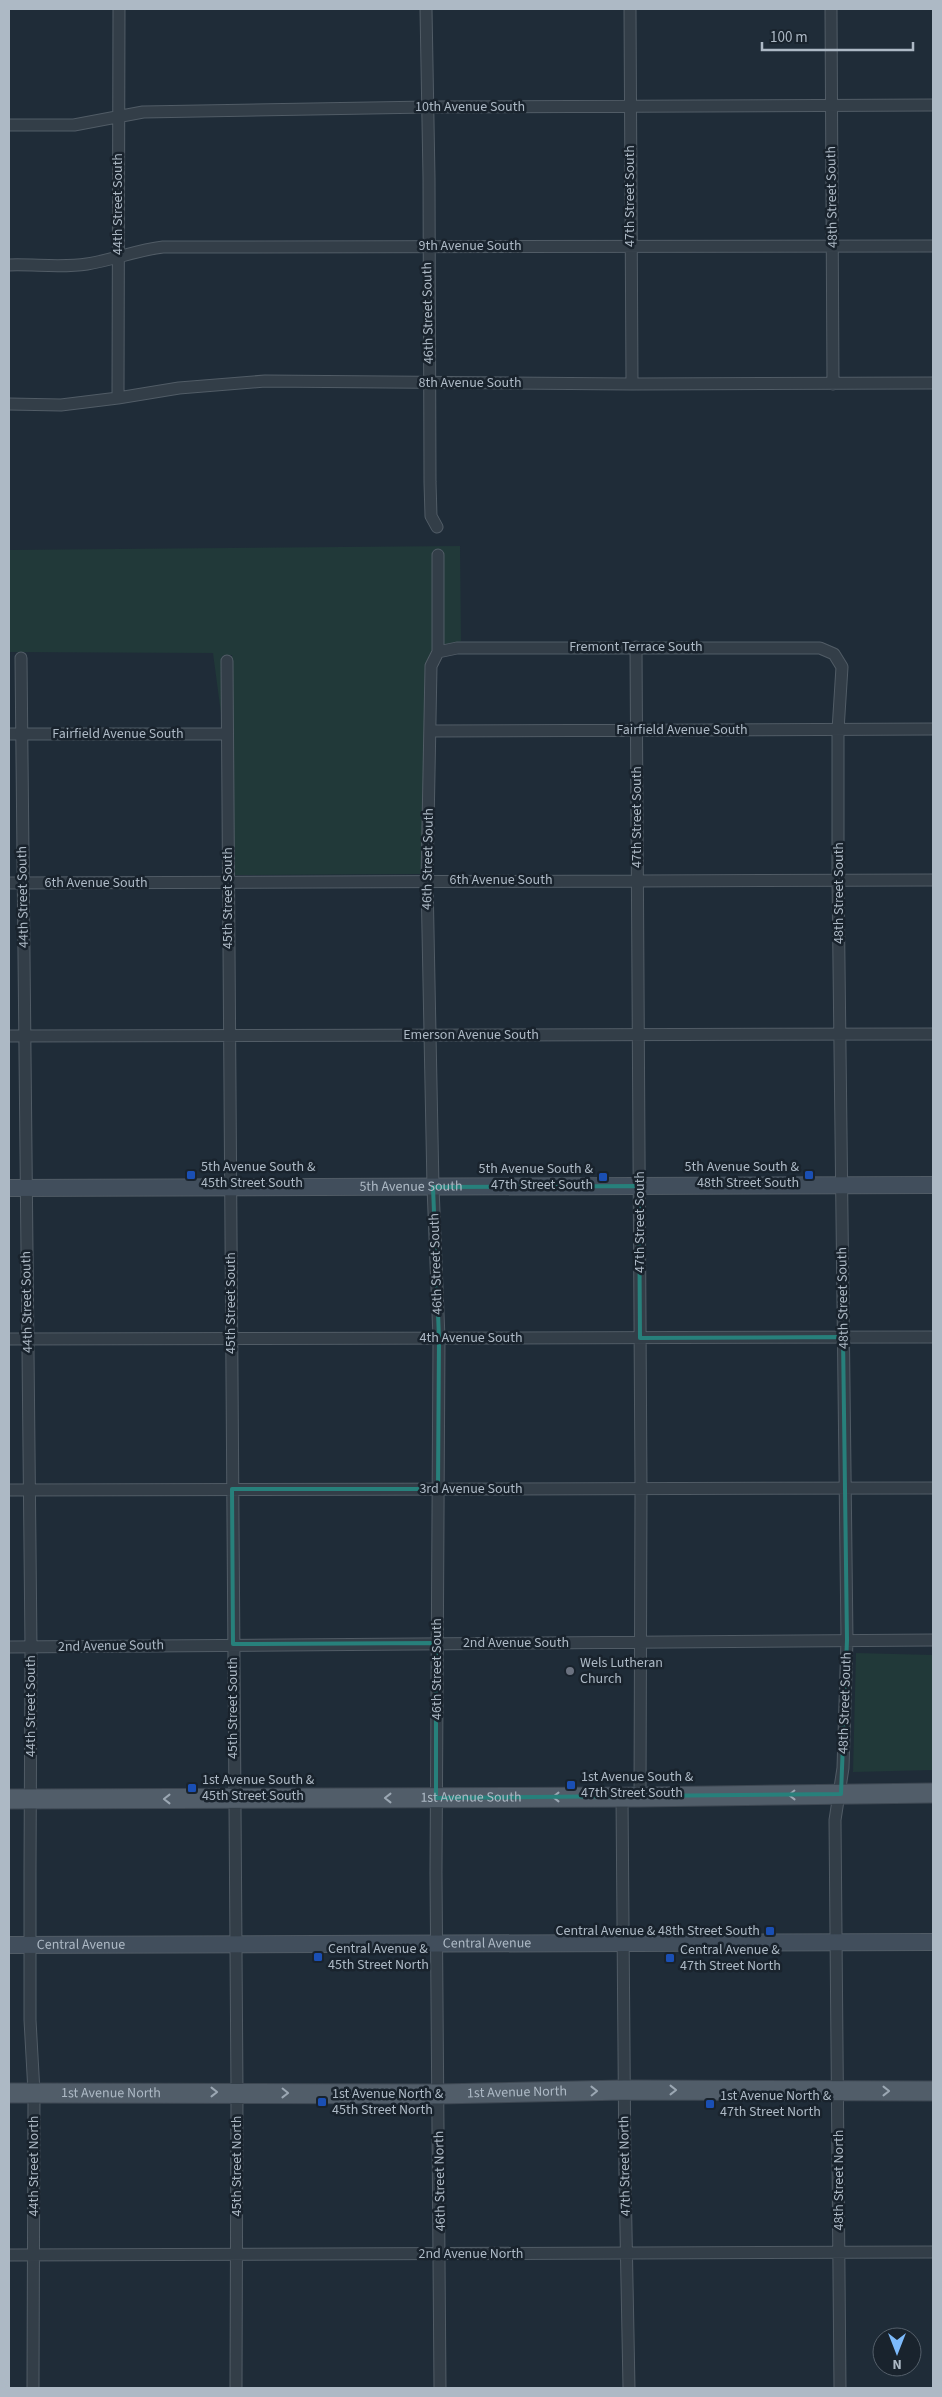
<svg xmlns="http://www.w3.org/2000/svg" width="942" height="2397" font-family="'Source Sans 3',sans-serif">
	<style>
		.green { fill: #213939 }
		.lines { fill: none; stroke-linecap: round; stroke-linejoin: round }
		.street-casing { stroke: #515c66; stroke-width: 13 }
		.secondary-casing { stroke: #515c66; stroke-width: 18 }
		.primary-casing { stroke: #3d4752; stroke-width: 21 }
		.street { stroke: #333e48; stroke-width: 11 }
		.secondary { stroke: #414e5c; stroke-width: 16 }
		.primary { stroke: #515d69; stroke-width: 19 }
		.oneway { stroke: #9ba7b3 }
		.marked { fill: none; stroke: #27807b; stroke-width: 4; stroke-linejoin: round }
		.transit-dot { fill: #1a4fb4; stroke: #19232d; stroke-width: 2 }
		.worship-dot { fill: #6b7280; stroke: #19232d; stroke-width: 2 }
		.labels { text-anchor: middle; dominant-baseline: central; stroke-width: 5; stroke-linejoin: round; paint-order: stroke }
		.street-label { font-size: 14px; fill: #adb9c5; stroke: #19232d }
		.poi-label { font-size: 14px; fill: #adb9c5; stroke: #19232d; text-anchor: start }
	</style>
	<rect width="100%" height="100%" fill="#1f2c38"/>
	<!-- green -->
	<path class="green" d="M460,546L461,641L443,645V550H433V648L425,666L422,874L234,875L232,655L222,656V721L213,653L9,652V550Z
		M856,1653L933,1655V1770L853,1772Z"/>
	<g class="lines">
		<!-- street casing -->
		<g class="street-casing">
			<path id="street" d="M426,9L429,178L430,482L431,516L437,527
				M630,9L632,384
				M831,9L833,384
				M9,125H74L143,112L428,107L933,105
				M9,265C34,264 62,268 87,264C113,260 137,250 163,247L933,246
				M118,398L119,9
				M9,404L61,405L118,398L179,388L265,381L632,384L933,383
				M438,555V652L431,666L427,880L433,1187L439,1338L436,1873L440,2388
				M636,647L641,1488L640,1797
				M438,652L457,648H820L834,654L842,667L838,730V880L847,1640L843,1768L835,1820L840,2388
				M21,658L31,1647L30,1872V2020L34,2092L33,2388
				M227,661L237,2092L236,2388
				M431,731L933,729
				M9,734H227
				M9,883L933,880
				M9,1036L933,1034
				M9,1339L933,1337
				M9,1490L933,1488
				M9,1647L933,1640
				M622,1797L625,2177L629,2388
				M9,2255L933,2252"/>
		</g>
		<!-- secondary casing -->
		<g class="secondary-casing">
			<g id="secondary">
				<path id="s1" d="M9,1188L933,1185"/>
				<path id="s2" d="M9,1945L933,1942"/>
			</g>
		</g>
		<!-- primary casing -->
		<g class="primary-casing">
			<g id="primary">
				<path id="s3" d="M9,1799L640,1797L933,1793"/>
				<path id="s4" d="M9,2093L439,2094L624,2090L933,2091"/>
			</g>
		</g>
		<!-- street -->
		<use href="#street" class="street"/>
		<!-- secondary -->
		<use href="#secondary" class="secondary"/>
		<!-- primary -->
		<use href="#primary" class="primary"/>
	</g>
	<!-- one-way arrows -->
	<defs><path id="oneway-chevron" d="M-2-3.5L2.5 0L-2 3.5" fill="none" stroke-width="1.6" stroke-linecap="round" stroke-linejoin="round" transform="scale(1.25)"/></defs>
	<g class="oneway">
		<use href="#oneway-chevron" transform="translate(792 1795) rotate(179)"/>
		<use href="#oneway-chevron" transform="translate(556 1797) rotate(180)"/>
		<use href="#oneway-chevron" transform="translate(388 1798) rotate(180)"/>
		<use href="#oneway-chevron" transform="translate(167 1799) rotate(180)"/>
		<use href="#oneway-chevron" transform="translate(673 2090)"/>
		<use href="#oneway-chevron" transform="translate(594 2091) rotate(-1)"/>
		<use href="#oneway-chevron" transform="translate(886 2091)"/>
		<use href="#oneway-chevron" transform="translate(214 2092)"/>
		<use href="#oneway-chevron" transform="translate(285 2093) rotate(1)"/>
	</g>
	<!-- marked area -->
	<path class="marked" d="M639,1186L640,1338L843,1337L847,1640L841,1794L436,1798V1643L233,1644L232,1489H438L439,1338L433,1187Z"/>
	<!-- markers -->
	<g class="transit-dot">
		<rect x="186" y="1170" width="10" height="10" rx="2.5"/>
		<rect x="804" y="1170" width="10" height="10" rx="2.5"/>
		<rect x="598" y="1172" width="10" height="10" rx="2.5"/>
		<rect x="566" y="1780" width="10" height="10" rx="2.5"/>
		<rect x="187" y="1783" width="10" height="10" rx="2.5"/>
		<rect x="765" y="1926" width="10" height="10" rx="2.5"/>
		<rect x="313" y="1952" width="10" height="10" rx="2.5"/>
		<rect x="665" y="1953" width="10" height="10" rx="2.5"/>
		<rect x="317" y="2097" width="10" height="10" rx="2.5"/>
		<rect x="705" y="2099" width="10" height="10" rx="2.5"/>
	</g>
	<circle class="worship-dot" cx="570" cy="1671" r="5"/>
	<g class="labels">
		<!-- street labels -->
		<g class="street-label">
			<text x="470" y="107">10th Avenue South</text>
			<text transform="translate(630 196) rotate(-90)">47th Street South</text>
			<text transform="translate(832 197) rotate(-91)">48th Street South</text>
			<text transform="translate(118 204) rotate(-90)">44th Street South</text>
			<text x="470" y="246">9th Avenue South</text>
			<text transform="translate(428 313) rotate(-91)">46th Street South</text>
			<text x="470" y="383">8th Avenue South</text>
			<text x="636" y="647">Fremont Terrace South</text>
			<text x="682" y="730">Fairfield Avenue South</text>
			<text x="118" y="734">Fairfield Avenue South</text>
			<text transform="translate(637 817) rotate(-90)">47th Street South</text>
			<text transform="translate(428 859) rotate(-89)">46th Street South</text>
			<text x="501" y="880">6th Avenue South</text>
			<text x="96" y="883">6th Avenue South</text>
			<text transform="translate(839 893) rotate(-90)">48th Street South</text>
			<text transform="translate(23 897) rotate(-91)">44th Street South</text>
			<text transform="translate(228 898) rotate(-90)">45th Street South</text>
			<text x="471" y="1035">Emerson Avenue South</text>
			<text stroke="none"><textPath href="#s1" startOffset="402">5th Avenue South</textPath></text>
			<text transform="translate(640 1222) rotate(-90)">47th Street South</text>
			<text transform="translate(436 1264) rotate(-92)">46th Street South</text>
			<text transform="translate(843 1298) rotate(-91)">48th Street South</text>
			<text transform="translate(27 1302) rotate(-91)">44th Street South</text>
			<text transform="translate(231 1303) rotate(-90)">45th Street South</text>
			<text x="471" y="1338">4th Avenue South</text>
			<text x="471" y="1489">3rd Avenue South</text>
			<text x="516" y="1643">2nd Avenue South</text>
			<text transform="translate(111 1646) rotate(-1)">2nd Avenue South</text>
			<text transform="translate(437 1669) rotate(-90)">46th Street South</text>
			<text transform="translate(845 1703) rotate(-88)">48th Street South</text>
			<text transform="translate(31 1706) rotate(-90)">44th Street South</text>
			<text transform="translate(233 1708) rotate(-90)">45th Street South</text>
			<text stroke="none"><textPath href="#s3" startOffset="462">1st Avenue South</textPath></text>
			<text stroke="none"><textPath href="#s2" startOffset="72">Central Avenue</textPath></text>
			<text stroke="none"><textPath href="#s2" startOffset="478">Central Avenue</textPath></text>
			<text stroke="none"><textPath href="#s4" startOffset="102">1st Avenue North</textPath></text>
			<text stroke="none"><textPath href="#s4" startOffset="508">1st Avenue North</textPath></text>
			<text transform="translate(34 2166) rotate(-90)">44th Street North</text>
			<text transform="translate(237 2166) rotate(-90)">45th Street North</text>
			<text transform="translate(625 2166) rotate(-91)">47th Street North</text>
			<text transform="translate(839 2180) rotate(-90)">48th Street North</text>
			<text transform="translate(440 2181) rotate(-91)">46th Street North</text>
			<text x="471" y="2254">2nd Avenue North</text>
		</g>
		<!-- poi labels -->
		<g class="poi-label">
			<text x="201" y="1167">5th Avenue South &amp;<tspan x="201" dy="16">45th Street South</tspan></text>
			<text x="799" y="1167" text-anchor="end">5th Avenue South &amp;<tspan x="799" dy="16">48th Street South</tspan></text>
			<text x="593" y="1169" text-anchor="end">5th Avenue South &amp;<tspan x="593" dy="16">47th Street South</tspan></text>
			<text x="580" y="1663">Wels Lutheran<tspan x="580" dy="16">Church</tspan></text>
			<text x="581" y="1777">1st Avenue South &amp;<tspan x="581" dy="16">47th Street South</tspan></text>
			<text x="202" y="1780">1st Avenue South &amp;<tspan x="202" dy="16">45th Street South</tspan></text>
			<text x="760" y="1931" text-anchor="end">Central Avenue &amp; 48th Street South</text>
			<text x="328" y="1949">Central Avenue &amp;<tspan x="328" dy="16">45th Street North</tspan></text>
			<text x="680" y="1950">Central Avenue &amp;<tspan x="680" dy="16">47th Street North</tspan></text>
			<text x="332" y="2094">1st Avenue North &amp;<tspan x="332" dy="16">45th Street North</tspan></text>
			<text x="720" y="2096">1st Avenue North &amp;<tspan x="720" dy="16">47th Street North</tspan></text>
		</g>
	</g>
	<!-- border -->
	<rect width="942" height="2397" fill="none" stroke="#adb9c5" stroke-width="20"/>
	<!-- north arrow -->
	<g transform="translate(897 2352) rotate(180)"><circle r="24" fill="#19232d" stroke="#545f6a"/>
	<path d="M0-4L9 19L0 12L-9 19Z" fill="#7dbafb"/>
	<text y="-8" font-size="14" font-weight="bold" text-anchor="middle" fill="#adb9c5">N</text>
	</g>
	<!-- scale -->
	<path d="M762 42v8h151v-8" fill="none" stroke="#adb9c5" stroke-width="2.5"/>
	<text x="770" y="42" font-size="15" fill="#adb9c5" stroke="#19232d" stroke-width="4" paint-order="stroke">100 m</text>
</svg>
